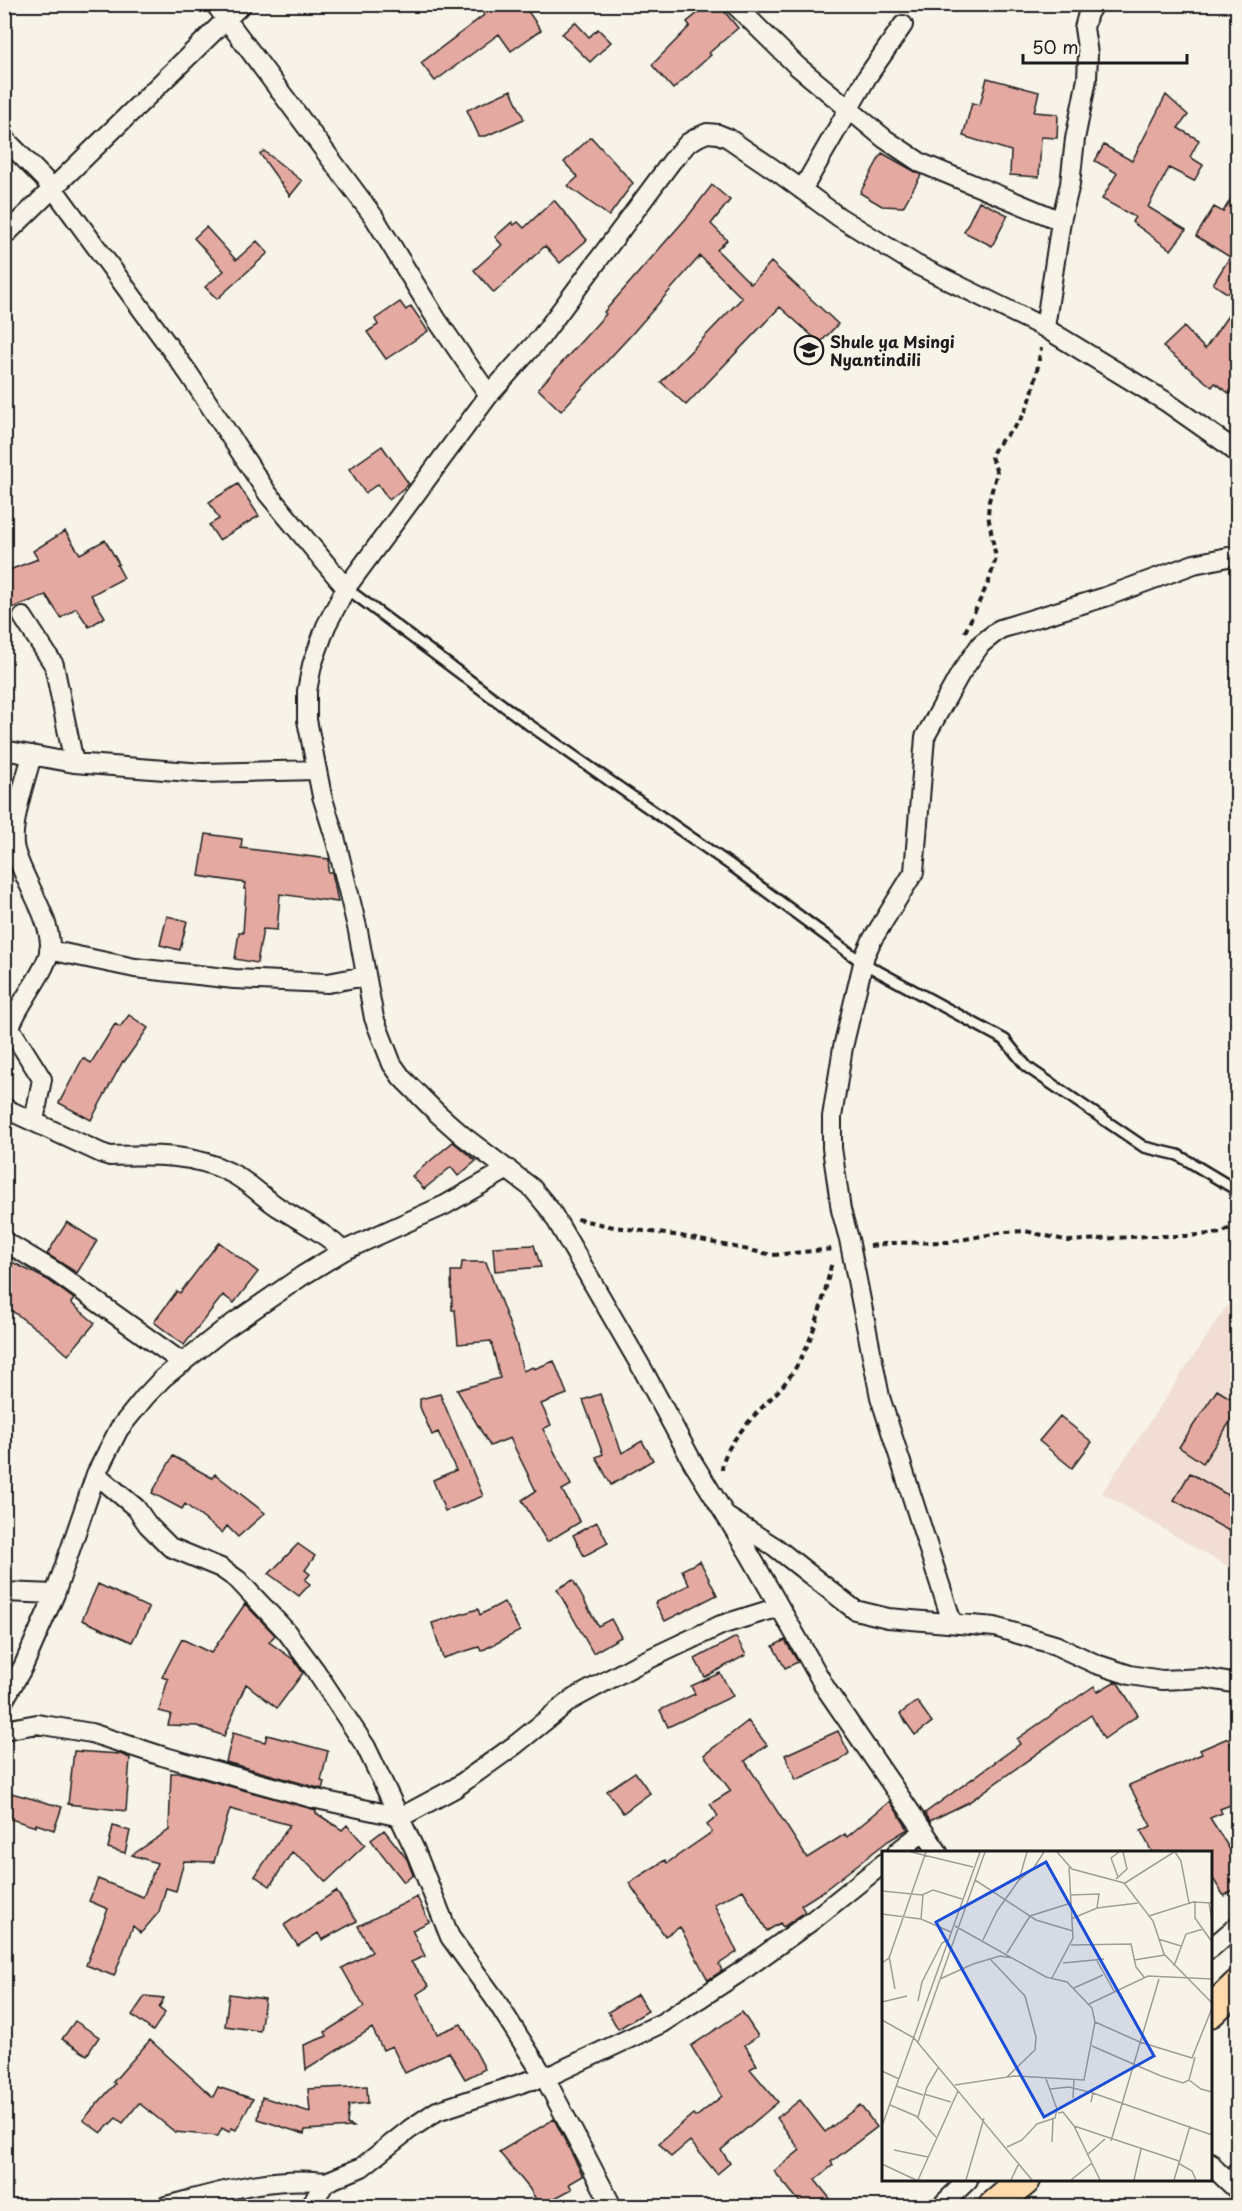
<svg xmlns="http://www.w3.org/2000/svg" width="1242" height="2211" font-family="'Playpen Sans',sans-serif">
	<style>
		.built { fill: #f1ddd3 }
		.building { fill: #e4aaa2; stroke: #1c1c1c; stroke-width: 1.5 }
		.lines { fill: none; stroke-linecap: round; stroke-linejoin: round }
		.service-casing { stroke: #1c1c1c; stroke-width: 14 }
		.minor-casing { stroke: #1c1c1c; stroke-width: 22 }
		.trunk-casing { stroke: #1c1c1c; stroke-width: 34 }
		.path { stroke: #1c1c1c; stroke-width: 4; stroke-dasharray: 6 4.5; stroke-linecap: butt }
		.service { stroke: #f7f3e8; stroke-width: 9 }
		.minor { stroke: #f7f3e8; stroke-width: 18 }
		.trunk { stroke: #fedbac; stroke-width: 30 }
		.labels { text-anchor: middle; dominant-baseline: central; stroke-width: 5; stroke-linejoin: round; paint-order: stroke }
		.poi-label { font-size: 16px; font-weight: bold; fill: #1c1c1c; stroke: #f7f3e8; text-anchor: start }
		.inset-road { fill: none; stroke: #9f9d96; stroke-width: 1.5 }
		.view { fill: #1d4ed8; fill-opacity: 0.15; stroke: #1d4ed8; stroke-width: 3 }
		.inset-edge { fill: none; stroke: #1c1c1c; stroke-width: 3 }
	</style>
	<rect width="100%" height="100%" fill="#f7f3e8"/>
	<filter id="ink" filterUnits="userSpaceOnUse"><feTurbulence type="fractalNoise" baseFrequency=".0167" numOctaves="2"/><feDisplacementMap in="SourceGraphic" scale="12" xChannelSelector="R" yChannelSelector="G"/><feConvolveMatrix kernelMatrix="1 2 1 2 8 2 1 2 1" color-interpolation-filters="sRGB"/></filter>
	<g filter="url(#ink)">
		<!-- built -->
		<path class="built" d="M1237,1291V1572L1102,1493Z"/>
		<!-- building -->
		<path class="building" d="M478,4H523L541,30L511,51L499,34L435,81L421,63L484,15Z
			M709,4H718L738,28L709,53L711,55L673,89L652,65L690,26L687,22Z
			M575,22L589,37L598,29L611,42L590,62L562,34Z
			M987,78L1039,92L1034,112L1058,114L1057,138L1041,137L1039,177L1010,175L1011,151L963,136L972,103L980,105Z
			M511,90L524,119L486,136H479L467,110Z
			M1166,95L1188,115L1178,128L1199,140L1190,157L1203,165L1194,181L1169,168L1148,207L1186,230L1171,250L1132,222L1135,217L1102,199L1117,173L1095,161L1104,145L1132,161Z
			M591,137L633,183L609,216L568,186L578,177L564,162Z
			M264,151L302,181L290,196L260,154Z
			M882,153L921,175L903,207L882,206L860,193Z
			M712,185L730,200L711,224L727,240L717,250L751,284L771,262L838,324L820,343L780,307L686,405L661,382L742,298L700,256L631,335L561,411L538,389L606,314L604,312L689,215Z
			M1238,187V300L1213,284L1230,257L1196,236L1214,207L1223,212Z
			M554,200L587,240L560,263L545,246L494,293L474,270L502,245L495,237L512,222L514,225L518,222L524,228Z
			M979,201L1008,215L992,246L964,232Z
			M206,227L236,260L257,241L268,253L217,299L205,287L224,271L194,238Z
			M1238,301V385L1230,394L1215,383L1212,387L1163,347L1184,327L1205,349Z
			M400,302L406,310L411,306L428,331L386,359L367,332L378,325L375,319Z
			M382,446L409,484L389,500L378,484L365,493L349,469Z
			M238,484L259,516L219,540L209,525L219,519L209,502Z
			M65,531L80,554L105,540L119,564L117,565L124,578L91,595L105,617L89,627L76,608L61,618L46,595L4,611V572L38,559L33,551Z
			M206,834L242,839L241,848L329,859L328,872H332L338,902L280,894L277,930L263,929L257,963L235,959L239,932L243,933L246,889H244L245,883L199,876Z
			M167,916L187,921L180,950L160,945Z
			M129,1015L148,1028L124,1062L123,1061L91,1120L59,1103L83,1058L91,1063L115,1024L120,1027Z
			M453,1142L476,1161L458,1176L451,1167L424,1189L412,1176Z
			M67,1222L97,1241L77,1273L47,1254Z
			M219,1242L258,1272L234,1303L223,1295L184,1345L154,1322L177,1291L180,1293Z
			M534,1245L541,1267L495,1271L493,1247Z
			M4,1258L48,1280L74,1299L71,1303L95,1323L68,1355L49,1338L4,1305Z
			M462,1262H486L516,1342L523,1371L533,1367L534,1369L554,1361L567,1394L541,1404L551,1425L543,1429L571,1485L562,1490L580,1522L547,1542L522,1500L536,1491L510,1438L490,1446L457,1390L500,1378L491,1341L458,1344L455,1310H452L451,1271H461Z
			M1217,1390L1238,1403V1410L1203,1463L1179,1447Z
			M440,1394L483,1496L445,1511L433,1480L456,1470L438,1432L432,1435L420,1407V1399Z
			M600,1394L622,1453L642,1441L653,1460L611,1485L596,1457L603,1454L583,1400Z
			M1060,1416L1092,1442L1072,1468L1039,1441Z
			M173,1456L212,1478L215,1474L265,1513L238,1537L227,1526L222,1533L185,1504L182,1509L152,1493Z
			M1190,1473L1238,1501V1536L1174,1500Z
			M597,1522L608,1543L584,1556L573,1535Z
			M298,1544L315,1556L305,1570L310,1574L305,1580L310,1584L299,1596L269,1574Z
			M700,1561L717,1595L665,1621L655,1603L689,1585L682,1570Z
			M573,1580L598,1626L611,1619L621,1637L593,1653L557,1589Z
			M98,1584L149,1608L132,1642L82,1620Z
			M504,1602L520,1631L481,1651L479,1647L443,1658L432,1623L478,1609L480,1615Z
			M245,1604L275,1635L269,1642L294,1660L303,1673L277,1708L246,1684L224,1736L197,1726L168,1725L171,1714L159,1711L168,1679L162,1677L182,1639L211,1653Z
			M736,1637L746,1655L705,1677L695,1659Z
			M785,1640L798,1662L785,1668L773,1646Z
			M720,1673L733,1696L668,1727L660,1710L695,1694L691,1686Z
			M1114,1682L1118,1683L1138,1715L1104,1739L1091,1715L969,1802L930,1821L925,1813L1020,1744L1017,1739L1094,1686L1097,1692Z
			M917,1701L932,1722L915,1735L900,1714Z
			M748,1721L767,1745L745,1761L807,1858L845,1834L847,1837L890,1801L908,1829L888,1841L822,1892L801,1905L805,1912L783,1927L780,1923L767,1931L743,1890L714,1904L737,1952L719,1964L722,1971L708,1980L680,1927L665,1936L629,1883L665,1860L667,1863L712,1832L707,1825L718,1816L710,1804L731,1791L704,1755Z
			M838,1731L849,1753L842,1759L796,1780L785,1755Z
			M233,1733L265,1742L267,1735L328,1751L321,1781L324,1782L322,1789L226,1762Z
			M1228,1738L1238,1760V1802L1220,1809L1222,1813L1210,1818L1238,1862V1887L1224,1896L1210,1874V1852H1152L1141,1831L1151,1826L1129,1785L1202,1754L1200,1750Z
			M74,1751L120,1754L130,1758L126,1811L68,1804Z
			M635,1772L650,1793L623,1813L607,1791Z
			M171,1773H182L316,1810V1813L342,1830L347,1825L365,1845L326,1882L309,1864L292,1852L270,1886L255,1876L290,1825L230,1809L214,1862L184,1861L176,1891L166,1888L159,1912L141,1933L133,1926L114,1976L86,1965L108,1909L89,1901L98,1879L143,1897L157,1863L132,1855L169,1830Z
			M4,1791L62,1807L54,1830L36,1824V1827L4,1817Z
			M113,1826L130,1831L125,1853L108,1848Z
			M384,1830L407,1859L413,1875L404,1882L371,1840Z
			M336,1891L357,1921L322,1940L318,1933L298,1946L284,1925Z
			M417,1897L429,1922L412,1930L425,1956L411,1962L429,1986L417,1994L437,2034L461,2024L485,2069L465,2079L449,2052L405,2073L392,2046L383,2050L372,2028L306,2070L304,2045L327,2036L325,2032L364,2007L342,1968L372,1952L358,1926Z
			M229,1994L265,1999L260,2031L225,2026Z
			M638,1994L648,2011L618,2029L608,2012Z
			M145,1996L164,1998L159,2008L165,2013L153,2031L132,2015Z
			M742,2012L758,2036L745,2045L757,2065L750,2069L778,2102L721,2150L730,2163L717,2174L690,2141L671,2157L659,2143L693,2114L696,2117L722,2096L691,2046Z
			M75,2021L99,2037L87,2055L62,2039Z
			M150,2040L213,2097L218,2087L253,2099L236,2130L232,2128L229,2132L222,2128L218,2136L175,2132L139,2103L123,2123L116,2118L101,2133L83,2120L115,2084L113,2082Z
			M367,2086L368,2103L349,2105L347,2124L353,2127L305,2130L304,2134L258,2119L262,2097L310,2112L308,2089Z
			M800,2100L825,2132L860,2105L877,2127L831,2162L833,2165L815,2180L836,2206H803L774,2171L800,2150L777,2118Z
			M554,2119L583,2176L569,2184L572,2189L540,2206L529,2188L499,2152Z"/>
		<g class="lines">
			<!-- service casing -->
			<g class="service-casing">
				<path id="service" d="M346,588L528,724L732,866L863,963L1005,1040L1027,1067L1144,1147L1178,1155L1238,1191"/>
			</g>
			<!-- minor casing -->
			<g class="minor-casing">
				<path id="minor" d="M215,4L374,217L437,320L489,395
					M734,4L797,66L885,139L921,163L1061,221
					M4,138L53,188L189,374L268,494L346,588
					M802,190L867,77L903,25
					M4,236L242,4
					M1045,328L1061,221L1070,184L1075,139L1087,79L1088,54L1084,28L1088,13L1094,4
					M23,617L54,665L74,763
					M4,750L74,763L203,773L317,770
					M32,755C26,779 9,827 15,850C23,880 49,914 50,945C50,969 17,1003 10,1028L42,1079L34,1121
					M49,950L135,968L234,979L328,983L365,976
					M4,1108L101,1153L110,1156C151,1155 192,1153 229,1172C247,1180 261,1196 278,1207C300,1221 324,1232 343,1251
					M4,1241L54,1271L183,1363
					M96,1474L136,1508L148,1525L170,1547L221,1568L238,1580L286,1631L315,1670L366,1747L415,1850L450,1937L495,1999L545,2078L612,2206
					M729,1518L775,1547L855,1610L888,1618L995,1627L1055,1645L1096,1664L1130,1675L1162,1680L1203,1678L1238,1684
					M4,1592L55,1594
					M952,1622L880,1397L849,1239L841,1210L832,1148V1117L843,1047L865,955L872,940L914,872L925,737L960,674L981,644L1000,629L1105,597L1194,564L1238,555
					M4,1700L23,1667L55,1594L96,1474L119,1429L145,1397L163,1378L222,1331L302,1276L343,1251L445,1205L508,1169
					M4,1730L37,1724L91,1733L162,1756L312,1798L401,1817L455,1788L515,1745L571,1700L634,1666L721,1625L766,1611L780,1608
					M897,1852L923,1832
					M938,1852L826,1689L750,1555L692,1461L643,1370L551,1211L532,1188L463,1136L436,1112L402,1078L392,1064L374,1018L358,931L336,841L322,796L307,720V691L312,665L326,626L346,588L489,395L541,337L672,161L688,143L698,137L707,133L718,134L728,138L775,170L839,217L915,264L1045,328L1165,401L1225,443L1238,454
					M1210,1949L1238,1925
					M1210,2162L1216,2170L1238,2191
					M166,2206C217,2193 272,2175 326,2182
					M310,2206L326,2182L362,2167L410,2129L437,2111L528,2081L545,2078L662,2023L742,1971L813,1920L884,1863
					M941,2206L968,2180"/>
			</g>
			<!-- trunk casing -->
			<g class="trunk-casing">
				<path id="trunk" d="M1210,2012L1238,1985
					M994,2206L1025,2180"/>
			</g>
			<!-- path -->
			<path class="path" d="M965,632L989,581L996,558L988,515L989,501L997,472L991,457C997,441 1011,433 1020,420C1033,404 1037,369 1041,348
				M577,1219L614,1227L681,1236L773,1255L833,1249
				M870,1246L891,1243L949,1242L1004,1232L1025,1231L1069,1241L1147,1236H1187L1222,1233L1238,1223
				M722,1470C722,1445 760,1410 777,1392C810,1358 822,1306 832,1261"/>
			<!-- service -->
			<use href="#service" class="service"/>
			<!-- minor -->
			<use href="#minor" class="minor"/>
			<!-- trunk -->
			<use href="#trunk" class="trunk"/>
		</g>
	</g>
	<!-- icons -->
	<defs>
		<g id="school-ring" transform="scale(1.5)"><circle r="9.5" fill="#f7f3e8" stroke="#1c1c1c" stroke-width="1.5"/><path d="M0-5L7-2L0 1L-7-2ZM-4 1L0 2.5L4 1V4Q0 6-4 4Z" fill="#1c1c1c"/></g>
	</defs>
	<g fill-rule="evenodd">
		<use href="#school-ring" x="809" y="350"/>
	</g>
	<g class="labels">
		<!-- poi labels -->
		<g class="poi-label">
			<text x="830" y="341">Shule ya Msingi<tspan x="830" dy="18">Nyantindili</tspan></text>
		</g>
	</g>
	<!-- overview -->
	<g transform="translate(882 1851)">
		<rect width="330" height="330" fill="#f7f3e8"/>
		<path class="inset-road" d="M29,1L91,16M175,1L190,18L242,32L271,70L282,103L330,152M293,1L299,10L307,52M236,26L229,7L237,1M234,28L245,18L241,1M93,29L154,69L191,80M137,29L151,18L162,1M243,32L292,1M0,40L40,44L51,39L80,48M188,44L217,43L215,57M313,50V67L330,91M327,52L330,70M0,63L39,68L69,81M267,65L311,51L330,52M39,68L41,44M189,68L215,57L256,52M73,75L164,126L185,131L210,157L213,171L202,229L132,225L73,234M276,88L299,95M101,89L115,60L137,29L145,1M189,94L249,93L254,116L262,126M125,102L148,65L189,52M7,105L13,138M214,108L232,140M109,109L143,145L154,186L153,199L125,226M252,109L283,104M0,112L7,107L44,1M181,112L222,108M292,115L304,83L321,78M170,127L191,87L187,16M58,128L91,113L118,105L131,107M192,137L221,124M36,150L40,131L60,92L66,89M0,151L25,145M207,153L266,125L330,128M0,169L32,187M213,171L258,191L310,207L330,157M32,187L150,329M36,191L103,1M210,195L279,225L301,232L307,229M313,206L307,229L319,238L330,241M0,220L17,228M14,235L41,244M168,238L187,236L211,242L209,251M211,242L330,284M42,243L69,251M191,247L192,228M8,254L34,265L54,286M176,262L181,261L192,275L218,329M36,266L45,236L56,217M0,275L98,1M192,275L297,310M229,290L277,128M170,291L171,268M125,296L140,289L155,273L173,267L175,258L164,228M12,299L46,306M205,304L223,288M296,312L310,320L314,329M0,313L34,329M36,329L76,240M84,329L102,267M129,329L137,312M189,329L210,312M252,329L259,298M292,329L308,275"/>
		<path class="view" d="M164,11L272,205L162,266L54,71Z"/>
		<rect width="330" height="330" class="inset-edge"/>
	</g>
	<!-- margin -->
	<rect width="1242" height="2211" fill="none" stroke="#f7f3e8" stroke-width="24"/>
	<rect x="12" y="12" width="1218" height="2187" fill="none" stroke="#1c1c1c" stroke-width="2" filter="url(#ink)"/>
	<!-- scale -->
	<path d="M1023 54v9h164v-9" fill="none" stroke="#1c1c1c" stroke-width="3"/>
	<text x="1032" y="54" font-size="18" fill="#1c1c1c" stroke="#f7f3e8" stroke-width="4.5" paint-order="stroke">50 m</text>
</svg>
